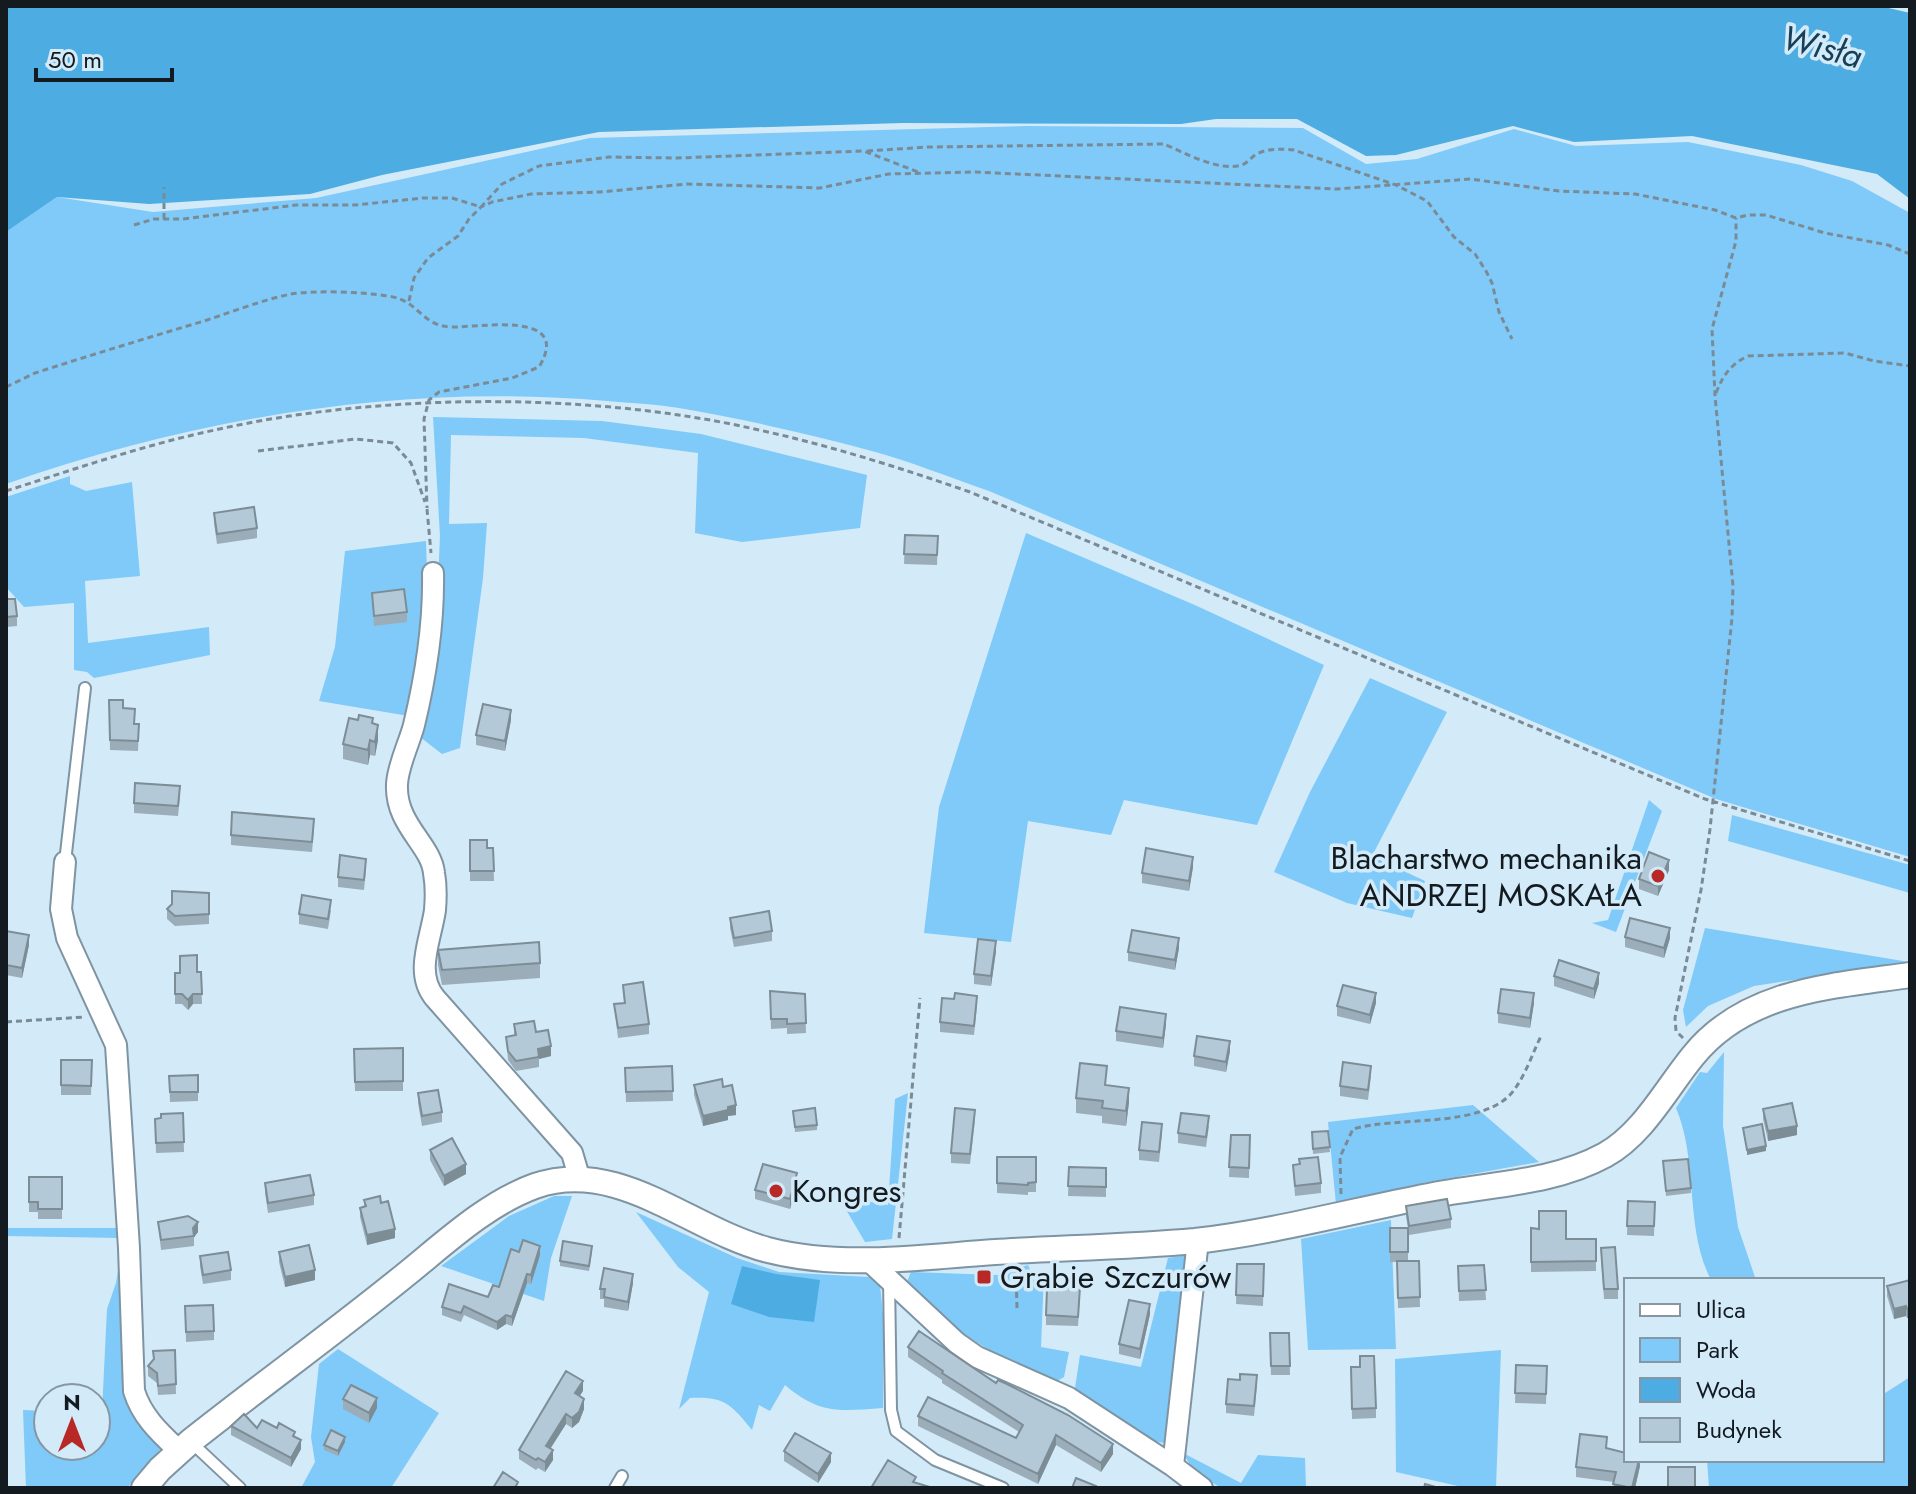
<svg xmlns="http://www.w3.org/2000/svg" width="1916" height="1494" font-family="Jost,sans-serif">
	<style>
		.green { fill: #7fcaf8 }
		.water { fill: #4dade3 }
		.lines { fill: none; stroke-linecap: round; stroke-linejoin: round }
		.service-casing { stroke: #7f94a2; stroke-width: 14 }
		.minor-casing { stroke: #7f94a2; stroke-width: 24 }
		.tertiary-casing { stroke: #7f94a2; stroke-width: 28 }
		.path { stroke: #7b8b96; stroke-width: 3; stroke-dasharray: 6 4; stroke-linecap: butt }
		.service { stroke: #fff; stroke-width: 10 }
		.minor { stroke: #fff; stroke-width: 20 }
		.tertiary { stroke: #fff; stroke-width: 24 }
		.wall { fill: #9aadb9 }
		.shaded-wall { fill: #7d8d96 }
		.building { fill: #b3c9d7; stroke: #7d8d96; stroke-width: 2 }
		.poi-dot { fill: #b72827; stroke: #d3eaf9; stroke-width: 3 }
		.labels { text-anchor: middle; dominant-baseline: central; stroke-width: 7; stroke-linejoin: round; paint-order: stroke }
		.poi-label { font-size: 32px; fill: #131b20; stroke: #d3eaf9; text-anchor: start }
		.water-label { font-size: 34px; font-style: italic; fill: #174056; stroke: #d3eaf9 }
	</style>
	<rect width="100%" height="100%" fill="#d3eaf9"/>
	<!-- green -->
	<path class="green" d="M1027,126L1303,128L1366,164L1417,159L1514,129L1576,146L1688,142L1801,165L1852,181L1910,213V857L1716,799L989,491C949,477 909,461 868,450C806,433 742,419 679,408C655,404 631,403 607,401C403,383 198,417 6,484V232L57,197L153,212L316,198L590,138Z
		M433,417L602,421L701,434L867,475L860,528L742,542L695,533L698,453L584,438L451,435L449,524L487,523L483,578L460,748L442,754L420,737L436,628L440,536Z
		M70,476V484L86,491L132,482L140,576L85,581L88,643L209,627L210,655L94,678L87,672L74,670V603L24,607L6,587V497Z
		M1026,533L1197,606L1324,665L1257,825L1124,800L1111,835L1028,821L1011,942L924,933L939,807Z
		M426,541L428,603L409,716L319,701L335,647L345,551Z
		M1370,678L1447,712L1372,856L1425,881L1412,918L1347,903L1274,872L1310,792Z
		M1649,800L1662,811L1616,932L1592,923L1608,920Z
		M1732,815L1910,865V893L1728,841Z
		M1705,928L1909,962L1910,959V962L1754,986L1708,1006L1686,1027L1683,1010Z
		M1724,1052L1723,1126L1738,1227L1756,1280H1711C1684,1227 1699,1162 1676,1108L1700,1072L1707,1073Z
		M908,1093L892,1239L865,1242L838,1196L888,1205L895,1099Z
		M1473,1105L1539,1162L1428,1182L1336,1204L1328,1122Z
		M554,1196H572L551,1258L544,1301L441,1266L509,1216Z
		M636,1212L737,1258L779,1272L869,1277L880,1285L883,1314V1408C840,1411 820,1415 785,1385L770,1411L759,1405L752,1430C731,1404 724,1396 690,1398L679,1409L709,1292L678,1267Z
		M1391,1220L1396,1349L1308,1350L1301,1239Z
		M6,1228H118L120,1238L6,1236Z
		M121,1251L129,1407L158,1443L160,1450L127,1488H26L23,1410L48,1411V1446H96V1411H102L107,1309L116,1283Z
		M1189,1255L1169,1437L1165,1443L1152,1441L1079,1396L1075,1388L1080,1355L1141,1367L1168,1258Z
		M1028,1265L1032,1274H1044L1041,1347L1069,1352L1064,1377L1057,1381L991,1351L941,1320L906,1284L911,1272L997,1275Z
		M338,1349L439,1413L391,1488H301L315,1462L311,1437L319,1364Z
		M1501,1350L1496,1487L1458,1486L1396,1472L1395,1359Z
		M1910,1377V1488H1709L1707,1460H1882V1395Z
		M1183,1453L1241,1483L1258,1455L1305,1458L1306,1488L1220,1487L1195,1473Z"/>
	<!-- water -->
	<path class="water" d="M6,6H1880L1910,13V199L1877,174L1692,136L1574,142L1513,126L1396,155L1366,156L1297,119H1216L1181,124L903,123L599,132L382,175L310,194L149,204L57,197L6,232Z
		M742,1266L776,1274L820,1280L814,1322L769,1317L731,1304Z"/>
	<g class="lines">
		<!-- service casing -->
		<g class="service-casing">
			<path id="service" d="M65,862L85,688
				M889,1280L891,1410L896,1431L935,1460L1003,1488
				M192,1443L240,1488
				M615,1488L622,1476"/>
		</g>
		<!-- minor casing -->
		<g class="minor-casing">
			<path id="minor" d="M433,573C434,625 426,675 414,725C409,744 398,765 397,784C395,825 431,844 434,873C436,884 436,898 435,910C431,939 414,973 435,998L572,1153L580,1180
				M65,862L61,909L67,938L116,1045L129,1248L134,1391C142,1417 160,1433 179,1451
				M867,1259L957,1343L977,1357L1069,1398L1173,1466L1202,1488
				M1173,1466L1198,1240"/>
		</g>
		<!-- tertiary casing -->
		<g class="tertiary-casing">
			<path id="tertiary" d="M144,1488L160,1469L191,1441C263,1384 338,1330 409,1272C447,1241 488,1203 535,1186C619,1157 690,1230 768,1250C841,1269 921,1257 995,1252C1062,1248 1129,1247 1195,1241C1274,1232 1351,1211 1429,1196C1487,1184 1552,1184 1605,1155C1643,1134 1666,1089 1693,1056C1746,990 1833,986 1910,975"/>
		</g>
		<!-- path -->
		<path class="path" d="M867,151L928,147L1164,144C1185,153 1219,172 1242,165C1249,162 1251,157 1257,154C1267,148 1283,149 1294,150L1396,185L1427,201L1454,237L1475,254L1486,271L1492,283L1499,312L1512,339
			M164,219V187
			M134,225L154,219H183L296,205H355L423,198H452L481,207L502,184L539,166L609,157L676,158L864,151L918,172
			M409,301L414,278L428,258L458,236L469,219L481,207L492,202L531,194L600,192L687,184L820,188L889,174L975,172L1336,189L1470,179L1559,191L1635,194L1715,210L1736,218L1748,215H1766L1825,233L1888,245L1910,254
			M6,387L35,373C91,355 147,338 204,321C232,312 262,300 291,294C318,290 361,292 388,296C419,300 421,326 451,327C477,328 574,309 539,367L512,378L439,392L429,400L424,419L427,508
			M1716,393C1723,375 1731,364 1748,356L1845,353L1874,361L1910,366
			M258,451L356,439L393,443L411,463L425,502
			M6,491C75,469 144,445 215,430C378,393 587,392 750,428C825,444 898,467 970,492L1705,799L1910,861
			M427,509L431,553
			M6,1022L84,1017
			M1683,1038L1676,1031L1675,1018L1701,890L1710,829L1732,618L1733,586L1715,396L1712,329L1736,241V218
			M1341,1194L1340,1157L1353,1129C1396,1116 1486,1129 1514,1090C1526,1074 1533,1052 1542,1034
			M899,1238L920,998
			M1016,1272L1017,1308"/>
		<!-- service -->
		<use href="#service" class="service"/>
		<!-- minor -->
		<use href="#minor" class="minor"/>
		<!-- tertiary -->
		<use href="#tertiary" class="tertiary"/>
	</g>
	<!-- wall -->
	<path class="wall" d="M214,513L257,528V538L217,544L214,523Z
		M905,535L938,536L937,565L904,564Z
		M372,593L407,612V622L374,626Z
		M6,599L17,616V626L6,627Z
		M109,700L123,708L135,724H139L138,751L110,750Z
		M511,720L505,751L476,745V735Z
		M373,724L378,740L375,756L370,755L368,765L343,759V744Z
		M180,796L178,816L134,813V803Z
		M314,829L312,852L231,845V835Z
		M470,840L487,848H493L494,881H470Z
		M1193,867L1189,891L1142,883V873Z
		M366,869L364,890L338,887V877Z
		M1669,870L1658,896L1639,889V879Z
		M209,893V924L175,926L167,919V909Z
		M331,910L328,929L299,924V914Z
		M730,918L772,931V941L734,947L730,928Z
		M6,931L29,945L22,978L6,975Z
		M1625,937L1670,938L1664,958L1625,947Z
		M1179,948L1175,970L1128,961V952Z
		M438,950L540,963V978L442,985L438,965Z
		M996,951L991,986L974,984V974Z
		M201,972L202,1004H193L188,1010L182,1004H175V973Z
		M1554,976L1599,983L1594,999L1554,986Z
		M623,985L649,1024V1034L618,1038L614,1004L624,1003Z
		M770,991L805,994L806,1033L787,1034V1028L771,1029Z
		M1376,1003L1370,1024L1337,1016V1006Z
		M1534,1003L1530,1028L1498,1023V1013Z
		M977,1006L974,1035L940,1032V1022Z
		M514,1024L536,1032L551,1056L539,1059V1067L516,1071L508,1060L506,1037L514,1036Z
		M1166,1024L1163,1048L1116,1041V1031Z
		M403,1048V1091H355L354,1049Z
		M1230,1051L1226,1072L1194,1066V1056Z
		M61,1060H92L91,1095H61Z
		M672,1066L673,1101L626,1102L625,1068Z
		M198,1075V1101L170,1102L169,1076Z
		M1371,1076L1368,1100L1340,1096V1086Z
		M694,1085L723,1087L736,1115L728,1116V1120L703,1126L694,1095Z
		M1106,1085L1129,1102L1126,1126L1102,1123V1116L1076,1113V1098Z
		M418,1093L442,1112V1122L422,1126L418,1103Z
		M1763,1109L1797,1135L1768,1141L1763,1119Z
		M793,1111L817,1125V1130L795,1132Z
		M183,1113L184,1152L156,1153L155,1119Z
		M975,1120L970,1164L951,1163V1153Z
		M1209,1126L1206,1147L1178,1143V1133Z
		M1328,1131L1330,1152L1313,1154L1312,1132Z
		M1162,1134L1159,1162L1139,1160V1150Z
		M1231,1135H1250L1249,1178L1229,1177Z
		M430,1150L466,1174L444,1186L430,1160Z
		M997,1157H1036V1192H1028V1195L997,1193Z
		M1663,1161L1691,1188V1193L1666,1196Z
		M1293,1165L1321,1183V1193L1295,1196Z
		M1069,1167L1106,1168V1197L1068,1196Z
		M29,1177H62V1219H38V1212H29Z
		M265,1183L314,1195V1205L268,1213L265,1193Z
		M797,1183L790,1209L755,1199V1190Z
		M364,1200L381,1203L395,1238L367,1245L360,1217V1208L364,1207Z
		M1628,1201L1655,1202L1654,1236L1627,1235Z
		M1406,1206L1451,1219V1228L1409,1235L1406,1216Z
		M158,1222L198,1232L194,1237V1246L161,1250Z
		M1390,1228H1408V1261H1419L1420,1307L1398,1308L1397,1262H1390Z
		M1531,1228L1566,1239H1596V1271L1531,1272Z
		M592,1251L589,1271L560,1266V1261Z
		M279,1252L315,1280L285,1287L279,1262Z
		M519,1252L540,1255L531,1284L527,1283L512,1326L506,1324L497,1330L464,1315L461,1322L442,1315V1307L488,1297L499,1287Z
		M200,1256L231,1270V1280L203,1284L200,1266Z
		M1601,1258L1618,1289V1299H1604Z
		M1237,1264H1264L1263,1306L1236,1304Z
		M1484,1265L1486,1300L1459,1301L1458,1266Z
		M1910,1280V1318H1907L1906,1316L1894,1319L1887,1296V1286Z
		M633,1283L628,1311L604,1307V1299H600V1289Z
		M1080,1297L1078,1326L1046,1325V1315Z
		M185,1306L214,1331V1340L186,1342Z
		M1150,1314L1140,1359L1119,1354V1344Z
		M1270,1333H1289L1290,1375H1271Z
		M908,1347L996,1383L1113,1454L1101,1472L1056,1445L1038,1484L918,1426V1416L1016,1438L1019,1432L942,1383V1380L908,1357Z
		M175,1350L176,1394L158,1395L157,1383L148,1376V1366L153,1360V1351Z
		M1516,1365L1547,1366L1546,1404L1515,1403Z
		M1351,1367L1376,1408V1418L1352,1419Z
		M1257,1385L1254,1416L1226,1413V1404Z
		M583,1391L579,1396L584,1409L579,1422L572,1428L566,1424L551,1448L553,1460L545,1472L538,1468L536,1470L519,1459V1450Z
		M343,1399L377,1408L369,1423L343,1409Z
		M231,1426L257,1428L295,1437L301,1449L291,1467L231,1435Z
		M345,1442L338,1456L324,1450V1445Z
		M1607,1448L1640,1460V1466L1635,1488H1613L1614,1482L1576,1477V1467Z
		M784,1451L831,1462L818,1483L784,1461Z"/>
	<!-- shaded-wall -->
	<path class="shaded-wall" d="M511,710V720L505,751V741Z
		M378,725V740L375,756V742Z
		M370,740V755L368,765V750Z
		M1193,857V867L1189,891V881Z
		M1669,860V870L1658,896V886Z
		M1670,928V938L1664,958V948Z
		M29,935V945L22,978V968Z
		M1179,938V948L1175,970V960Z
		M996,941V951L991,986V976Z
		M1599,973V983L1594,999V989Z
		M1376,993V1003L1370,1024V1015Z
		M1534,993V1003L1530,1028V1018Z
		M193,994V1004L188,1010V1000Z
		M1166,1014V1024L1163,1048V1038Z
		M1230,1041V1051L1226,1072V1062Z
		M551,1046V1056L539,1059L538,1049Z
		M1129,1088V1102L1126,1126V1111Z
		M736,1105V1115L728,1116V1120L703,1126V1116L728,1107Z
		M1797,1126V1135L1768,1141V1131Z
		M1766,1146V1151L1747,1155V1150Z
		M466,1164V1174L444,1186V1176Z
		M797,1173V1183L790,1209V1199Z
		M198,1222V1232L194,1237L193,1228Z
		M395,1229V1238L367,1245V1235Z
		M540,1246V1255L531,1284V1275Z
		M315,1270V1280L285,1287V1277Z
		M527,1274V1283L512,1326V1317Z
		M633,1274V1283L628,1311V1302Z
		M1150,1304V1314L1140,1359V1349Z
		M1906,1306V1316L1894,1319V1309Z
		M1910,1308V1318H1907V1309Z
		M506,1315V1324L497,1330V1322Z
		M583,1381V1391L575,1403V1393Z
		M377,1398V1408L369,1423V1413Z
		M584,1399V1409L579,1422L572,1428V1418Z
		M566,1414V1424L546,1455V1446Z
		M1056,1435V1445L1038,1484V1474Z
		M345,1437V1442L338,1456V1451Z
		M301,1440V1449L291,1467V1458Z
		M1113,1444V1454L1101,1472V1463Z
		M553,1450V1460L545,1472V1462Z
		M831,1453V1462L818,1483V1474Z
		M1639,1460L1640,1466L1635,1488H1632Z"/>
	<!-- building -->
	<path class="building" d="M254,507L257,528L217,534L214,513Z
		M905,535L938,536L937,555L904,554Z
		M404,589L407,612L374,616L372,593Z
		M6,599H15L17,616L6,617Z
		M109,700H123V708L135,709L134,724H139L138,741L110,740Z
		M483,704L511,710L505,741L476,735Z
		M359,715L373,718L372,723L378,725L375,742L370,740L368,750L343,744L349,718L358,720Z
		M135,783L180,786L178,806L134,803Z
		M232,812L314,819L312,842L231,835Z
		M470,840H487V848H493L494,871H470Z
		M1146,848L1193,857L1189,881L1142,873Z
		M1649,852L1669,860L1658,886L1639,879Z
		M340,855L366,859L364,880L338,877Z
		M172,891L209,893V914L175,916L167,909L172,904Z
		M302,895L331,900L328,919L299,914Z
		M769,911L772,931L734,938L730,918Z
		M1630,918L1670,928L1664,948L1625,937Z
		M1132,930L1179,938L1175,960L1128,952Z
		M6,931L29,935L22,968L6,965Z
		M978,939L996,941L991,976L974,974Z
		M539,942L540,963L442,970L438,950Z
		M197,955V972H201L202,994H193L188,1000L182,994H175V973H180V956Z
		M1559,960L1599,973L1594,989L1554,976Z
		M643,982L649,1024L618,1028L614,1004L625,1003L623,985Z
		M1343,985L1376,993L1370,1015L1337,1006Z
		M1501,989L1534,993L1530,1018L1498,1013Z
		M770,991L805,994L806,1023L787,1024V1019H771Z
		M955,993L977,996L974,1026L940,1022L942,998L954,999Z
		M1120,1007L1166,1014L1163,1038L1116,1031Z
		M534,1021L536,1032L548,1030L551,1046L538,1049L539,1057L516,1061L508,1051L506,1037L516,1035L514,1024Z
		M1197,1036L1230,1041L1226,1062L1194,1056Z
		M403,1048V1081L355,1082L354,1049Z
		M61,1060H92L91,1086L61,1085Z
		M1343,1062L1371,1066L1368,1090L1340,1086Z
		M1080,1063L1107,1066L1105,1085L1129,1088L1126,1111L1102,1108L1103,1101L1076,1098Z
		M672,1066L673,1091L626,1092L625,1068Z
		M198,1075V1092H170L169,1076Z
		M722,1079L723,1087L732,1085L736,1105L728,1107V1110L703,1116L694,1085Z
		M438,1090L442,1112L422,1116L418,1093Z
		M1792,1103L1797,1126L1768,1131L1763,1109Z
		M815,1108L817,1125L795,1127L793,1111Z
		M955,1108L975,1110L970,1154L951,1153Z
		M183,1113L184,1142L156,1143L155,1119L161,1118V1114Z
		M1181,1113L1209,1116L1206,1137L1178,1133Z
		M1142,1122L1162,1124L1159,1152L1139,1150Z
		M1762,1124L1766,1146L1747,1150L1743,1128Z
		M1328,1131L1330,1147L1313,1149L1312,1132Z
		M1231,1135H1250L1249,1168L1229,1167Z
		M452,1138L466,1164L444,1176L430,1150Z
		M997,1157H1036V1182L1028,1183V1185L997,1183Z
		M1318,1157L1321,1183L1295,1186L1293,1165L1300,1164L1299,1159Z
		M1688,1159L1691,1188L1666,1191L1663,1161Z
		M763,1164L797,1173L790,1199L755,1190Z
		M1069,1167L1106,1168V1187L1068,1186Z
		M310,1175L314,1195L268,1203L265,1183Z
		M29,1177H62V1209H38V1202H29Z
		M380,1196L381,1203L388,1201L395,1229L367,1235L360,1208L366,1206L364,1200Z
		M1447,1199L1451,1219L1409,1226L1406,1206Z
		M1628,1201L1655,1202L1654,1226H1627Z
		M1539,1211H1566V1239H1596V1261L1531,1262V1228L1539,1229Z
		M188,1216L198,1222L193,1228L194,1236L161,1240L158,1222Z
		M1390,1228H1408V1252H1390Z
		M523,1240L540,1246L531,1275L527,1274L512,1317L506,1315L497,1322L464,1306L461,1313L442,1307L449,1284L488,1297L493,1285L499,1287L511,1249L519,1252Z
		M563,1241L592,1246L589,1266L560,1261Z
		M309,1245L315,1270L285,1277L279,1252Z
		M1615,1247L1618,1289H1604L1601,1248Z
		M228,1252L231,1270L203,1275L200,1256Z
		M1397,1261H1419L1420,1297L1398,1298Z
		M1237,1264H1264L1263,1296L1236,1295Z
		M1484,1265L1486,1290L1459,1291L1458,1266Z
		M604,1268L633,1274L628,1302L604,1297L605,1289H600Z
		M1910,1280V1308L1907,1309L1906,1306L1894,1309L1887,1286Z
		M1080,1287L1078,1317L1046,1315L1047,1289Z
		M1129,1300L1150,1304L1140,1349L1119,1344Z
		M213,1305L214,1331L186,1332L185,1306Z
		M919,1331L996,1383L998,1380L1007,1384L1068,1415L1113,1444L1101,1463L1056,1435L1038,1474L918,1416L928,1397L1016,1438L1023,1425L942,1373L943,1371L908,1347Z
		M1270,1333H1289L1290,1366H1271Z
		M175,1350L176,1384L158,1386L157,1373L148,1366L154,1359L153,1351Z
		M1360,1356H1374L1376,1408L1352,1409L1351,1367H1360Z
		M1516,1365L1547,1366L1546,1394L1515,1393Z
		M566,1371L583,1381L575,1393L584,1399L579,1412L572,1418L566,1414L546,1446L553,1450L545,1462L538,1458L536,1460L519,1450Z
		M1240,1374L1257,1375L1254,1406L1226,1404L1228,1379L1240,1380Z
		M351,1385L377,1398L369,1413L343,1399Z
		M244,1414L257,1428L262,1420L277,1428L279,1423L295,1432L293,1436L301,1440L291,1458L231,1426Z
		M331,1430L345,1437L338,1451L324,1445Z
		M795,1433L831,1453L818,1474L784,1451Z
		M1580,1434L1607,1437L1606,1448L1626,1453V1460H1639L1632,1488L1613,1484L1616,1472L1576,1467Z
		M888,1460L916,1477L913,1482L933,1488H871Z
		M1668,1467H1695V1488H1668Z
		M503,1472L518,1482L515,1488H493Z
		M1076,1478L1096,1486L1095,1488H1072Z
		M1425,1484L1439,1488H1424Z"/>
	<!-- markers -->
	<g class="poi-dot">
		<circle cx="1658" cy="876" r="8"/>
		<circle cx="776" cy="1191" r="8"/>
		<rect x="976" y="1269" width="16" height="16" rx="4"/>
	</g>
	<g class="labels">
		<!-- poi labels -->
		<g class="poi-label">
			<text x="1642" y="858" text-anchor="end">Blacharstwo mechanika<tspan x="1642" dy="37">ANDRZEJ MOSKAŁA</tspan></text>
			<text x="792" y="1191">Kongres</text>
			<text x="1000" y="1277">Grabie Szczurów</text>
		</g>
		<!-- water labels -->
		<g class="water-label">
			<text transform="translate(1822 47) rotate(15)">Wisła</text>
		</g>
	</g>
	<!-- border -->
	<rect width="1916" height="1494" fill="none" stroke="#131b20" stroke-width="16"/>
	<!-- legend -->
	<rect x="1624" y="1278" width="260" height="184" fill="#d3eaf9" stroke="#8697a2" stroke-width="2"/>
	<rect x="1640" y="1304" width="40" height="12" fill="#ffffff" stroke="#8697a2" stroke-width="2"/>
	<text x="1696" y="1318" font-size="24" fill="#131b20">Ulica</text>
	<rect x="1640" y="1338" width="40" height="24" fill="#7fcaf8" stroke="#8697a2" stroke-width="2"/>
	<text x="1696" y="1358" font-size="24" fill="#131b20">Park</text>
	<rect x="1640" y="1378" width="40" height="24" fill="#4dade3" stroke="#8697a2" stroke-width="2"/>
	<text x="1696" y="1398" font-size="24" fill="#131b20">Woda</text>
	<rect x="1640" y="1418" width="40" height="24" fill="#b3c9d7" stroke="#8697a2" stroke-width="2"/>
	<text x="1696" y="1438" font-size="24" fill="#131b20">Budynek</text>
	<!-- north arrow -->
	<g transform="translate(72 1422)"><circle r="38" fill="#d3eaf9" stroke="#8697a2" stroke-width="2"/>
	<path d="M0-6L14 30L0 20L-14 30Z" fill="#b72827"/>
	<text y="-12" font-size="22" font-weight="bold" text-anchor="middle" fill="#131b20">N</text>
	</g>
	<!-- scale -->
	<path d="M36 68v12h136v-12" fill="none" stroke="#131b20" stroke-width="4"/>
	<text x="48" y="68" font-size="24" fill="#131b20" stroke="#d3eaf9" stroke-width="6" paint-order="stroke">50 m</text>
</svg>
